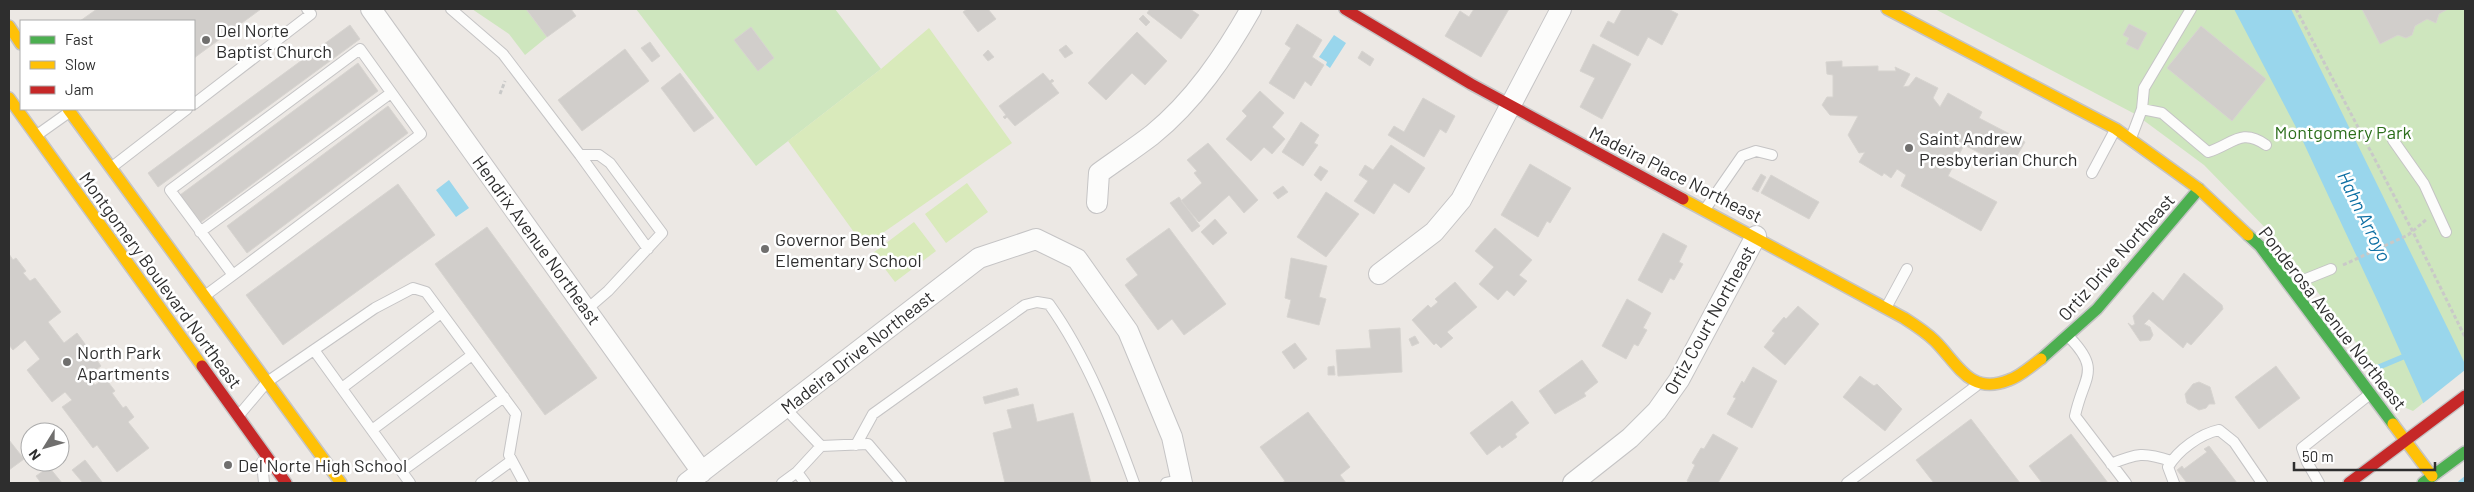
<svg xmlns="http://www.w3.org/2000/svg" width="2474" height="492" font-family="Barlow,sans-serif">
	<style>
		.green { fill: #cee6be }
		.pitch { fill: #d9eabb }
		.water { fill: #99d6ec }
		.pier { fill: #ece8e4 }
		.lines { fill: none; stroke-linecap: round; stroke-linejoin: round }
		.stream { stroke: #99d6ec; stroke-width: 5.5 }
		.building { fill: #d1cecb; stroke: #d7d4d0 }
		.lane-casing { stroke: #c5c4c5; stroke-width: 12 }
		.street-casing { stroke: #c5c4c5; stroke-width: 22 }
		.fast-casing { stroke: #c5c4c5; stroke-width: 14 }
		.slow-casing { stroke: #c5c4c5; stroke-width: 14 }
		.jam-casing { stroke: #c5c4c5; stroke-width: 14 }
		.path { stroke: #c9c9c8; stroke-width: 3; stroke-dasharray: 4 2.5; stroke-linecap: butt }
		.lane { stroke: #fcfcfb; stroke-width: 10 }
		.street { stroke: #fcfcfb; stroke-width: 20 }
		.fast { stroke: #4caf50; stroke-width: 11 }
		.slow { stroke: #ffc107; stroke-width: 11 }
		.jam { stroke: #c62828; stroke-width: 11 }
		.poi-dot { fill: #706f6e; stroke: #fff; stroke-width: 2 }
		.labels { text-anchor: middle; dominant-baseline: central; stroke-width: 5; stroke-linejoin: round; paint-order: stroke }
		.poi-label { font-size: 18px; fill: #2e2e2e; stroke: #fff; text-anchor: start }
		.park-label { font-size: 18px; fill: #2c6e1b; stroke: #fff }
		.street-label { font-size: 18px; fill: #2e2e2e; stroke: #fff }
		.water-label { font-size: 19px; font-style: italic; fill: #0d6fa3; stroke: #fff }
	</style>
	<rect width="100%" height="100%" fill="#ece8e4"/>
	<!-- green -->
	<path class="green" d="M472,9H526L547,37L525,55L509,34Z
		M636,9H835L881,69L756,166Z
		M1935,9H2465V370L2413,411L2406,408L2281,244L2204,165L2135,114Z"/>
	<!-- pitch -->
	<path class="pitch" d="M929,28L1012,143L864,246L788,141L881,69Z
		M967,183L988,212L946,243L925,214Z
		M914,222L936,251L895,282L873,253Z"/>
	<!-- water -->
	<path class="water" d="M2234,9H2291L2456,345L2465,364V483H2459L2379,304L2299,133Z
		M1334,35L1346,43L1330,68L1326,65L1327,62L1319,57Z
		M449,180L469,208L456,217L436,190Z"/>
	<!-- pier -->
	<path class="pier" d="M2465,370V476L2456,483L2421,405Z"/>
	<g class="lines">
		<!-- stream -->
		<path class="stream" d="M2379,367L2410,354"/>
	</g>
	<!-- building -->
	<path class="building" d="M97,9H261L194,58V21H80Z
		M526,9H571L576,16L547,37Z
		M967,9H988L996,19L978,32L963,12Z
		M1150,9H1190L1199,15L1181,39L1147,13Z
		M1474,9H1509L1481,57L1445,36L1460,11L1469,17Z
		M1622,9H1668L1678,14L1662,45L1648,37L1638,56L1600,36L1608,21L1614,24Z
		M2362,9H2448L2439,14L2436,23L2427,19L2415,26L2412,35L2406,38L2398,35L2380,44Z
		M1143,15L1150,22L1146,26L1139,19Z
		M1297,24L1322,40L1312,57L1324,65L1311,86L1305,81L1294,99L1269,83L1291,48L1285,44Z
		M2129,24L2147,33L2138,50L2126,44L2129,38L2123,35Z
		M350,25L360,39L158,187L148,173Z
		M2201,26L2266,79L2232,121L2167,68Z
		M751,27L774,58L758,71L734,40Z
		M1137,32L1167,61L1145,85L1132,73L1106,100L1088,83Z
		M650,42L660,56L652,62L641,48Z
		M1593,44L1631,64L1602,119L1580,107L1595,78L1580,71Z
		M1066,45L1073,53L1065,58L1059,50Z
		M625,49L649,81L582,131L558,100Z
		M988,50L994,57L988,61L983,55Z
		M1362,51L1374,59L1370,66L1358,58Z
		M1842,61V67L1878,66V71H1896L1895,67L1910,74L1903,87L1909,86L1916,77L1938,88L1933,98L1940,107L1948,93L1982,112L1979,118L2025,142L2010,168L1964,145L1948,176L1997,202L1981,231L1901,186L1906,175L1897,169L1891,178L1884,173L1882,176L1859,162L1865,152L1859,153L1848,135L1858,116L1830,115L1822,105L1827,97H1833V75L1827,74L1826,62Z
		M358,63L378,91L201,222L180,195Z
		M680,73L714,118L694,132L661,88Z
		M1043,73L1050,81L1052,79L1054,81L1051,83L1059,93L1015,126L1007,117L1005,119L1003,117L1006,115L999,106Z
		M1260,91L1284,113L1272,127L1285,139L1272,154L1264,147L1251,161L1226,139L1247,116L1242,111Z
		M1423,98L1455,116L1446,133L1440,129L1424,157L1388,135L1394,126L1404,132Z
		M388,106L408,133L247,253L227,226Z
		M1301,122L1319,135L1314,143L1318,145L1303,166L1282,152Z
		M1208,143L1258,200L1244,213L1229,195L1199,222L1181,201L1202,183L1194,173L1197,171L1187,160Z
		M1391,145L1425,168L1409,193L1394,183L1374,214L1354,201L1368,181L1359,175L1365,165L1373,170Z
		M1530,164L1571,188L1550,223L1547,221L1538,237L1501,215Z
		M1320,166L1328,171L1321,181L1314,175Z
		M1761,174L1766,177L1758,192L1752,189Z
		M1771,175L1819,202L1809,219L1761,193Z
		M398,184L435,235L283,345L246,295Z
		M1283,186L1288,192L1278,199L1273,193Z
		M1326,192L1359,214L1326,257L1297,237Z
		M1179,197L1200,226L1192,232L1170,203Z
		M1215,219L1227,233L1213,245L1201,232Z
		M487,227L597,378L545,415L435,264Z
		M1169,228L1226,304L1184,335L1172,319L1158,330L1125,285L1138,275L1126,259Z
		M1495,228L1532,260L1519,275L1527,281L1514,296L1507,290L1498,300L1479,284L1494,267L1475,251Z
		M1663,233L1687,246L1679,262L1683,264L1674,280L1670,278L1662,293L1638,280Z
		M9,254L13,260L16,258L26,271L23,273L30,281L35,278L61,312L48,322L64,343L77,333L101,366L88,376L95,385L105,378L115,391L112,393L123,408L126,406L134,417L128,422L149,448L117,472L97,445L93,448L62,407L72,400L65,392L52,402L27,370L40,359L25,340L13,350L9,345Z
		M1291,258L1327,266L1319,297L1326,299L1319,325L1287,317L1291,300L1285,298Z
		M2184,273L2222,305L2223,309L2191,345L2187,342L2183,348L2149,319L2144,324L2150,327L2153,335L2150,340L2140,341L2128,323L2132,326L2135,324L2133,316L2153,292L2163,301Z
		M1455,282L1477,307L1447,332L1453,338L1441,348L1436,343L1434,345L1412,320L1428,305L1431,308L1438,302L1435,299Z
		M1627,299L1651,313L1643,328L1647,330L1638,346L1634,344L1626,359L1602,346Z
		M1798,306L1819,324L1785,365L1764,347L1775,333L1772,331L1784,317L1786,319Z
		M1400,328L1402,372L1338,376L1336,350L1371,348L1369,330Z
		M1415,336L1419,343L1412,346L1409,339Z
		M1295,343L1307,359L1294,369L1282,352Z
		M1582,360L1598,382L1584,393L1586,396L1555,414L1539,391Z
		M1334,366L1335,375H1328V367Z
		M2276,366L2300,398L2259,429L2235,397Z
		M1753,367L1777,381L1752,428L1727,414L1736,398L1733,397L1742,381L1744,383Z
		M1860,376L1874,386L1877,384L1902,409L1885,431L1843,397Z
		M2199,382L2210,387L2215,404H2209L2206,408L2199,410L2187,403L2185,394L2193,384Z
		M1017,388L1019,395L985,404L983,397Z
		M1512,401L1529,423L1515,434L1517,437L1502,448L1500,445L1487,455L1470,433Z
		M1033,404L1037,422L1073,413L1091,483H1005L993,433L1012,428L1007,410Z
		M1308,412L1350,467L1340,475L1346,483H1282L1285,481L1260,447Z
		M1971,419L2020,483H1934L1916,460Z
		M1713,434L1738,448L1718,483H1691L1687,481L1695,465L1692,463L1701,448L1704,449Z
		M2071,434L2108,483H2042L2029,466Z
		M9,440L24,459L9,470Z
		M2209,446L2237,483H2187L2177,470L2182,466L2184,469L2207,452L2204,449Z
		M85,460L102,482L101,483H83L72,470Z
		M49,467L62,483H41L36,476Z"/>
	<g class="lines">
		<!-- lane casing -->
		<g class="lane-casing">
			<path id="lane" d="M451,9L503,54L580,155H599L610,163L662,233L608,291L586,310
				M194,104L311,14L307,9
				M2142,109L2144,88L2191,9
				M37,135L68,113
				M2131,138L2142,109L2162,113L2208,152C2232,145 2241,127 2266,145
				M2393,140L2424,184L2446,232
				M580,155L648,249
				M112,167L187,109
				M2092,173L2115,130
				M1706,208L1742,156L1756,151L1772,155
				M200,232L391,93
				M2293,290L2306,279L2331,269
				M206,295L233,275L421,134L360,49L170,190L233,275
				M1887,306L1907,269
				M2070,338C2102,371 2083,377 2075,416L2126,483
				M314,350L410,483
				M342,388L441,313
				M785,408L821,446L868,444L901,483
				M240,414L267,382L375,308L413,288L426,292L516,414L509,455L524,483
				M372,430L472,355
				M856,445L873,414L1025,305L1037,302L1049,304C1087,357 1112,422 1134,483
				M262,462L264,483
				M2111,464C2137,453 2144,452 2171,461
				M402,471L504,397
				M797,472L821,446
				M481,483L511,461
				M782,483L797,472L805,483
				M1166,483L1181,480
				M1847,483L1976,386
				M2174,483L2168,467C2178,450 2200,434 2219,430L2234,442L2262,483
				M2319,483L2307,462L2302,448L2370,394"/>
		</g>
		<!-- street casing -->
		<g class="street-casing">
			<path id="street" d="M371,9L702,472
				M1097,203L1099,173C1117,160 1135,148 1152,135C1194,101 1225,55 1251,9
				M1379,274L1434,232L1461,200L1561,9
				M687,483L979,258L1036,239L1077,259L1128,331L1172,437L1182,483
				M1573,483L1630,438L1657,411L1679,380L1756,236"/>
		</g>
		<!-- fast casing -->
		<g class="fast-casing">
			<path id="fast" d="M2248,235L2260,246L2393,424
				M2041,359L2097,309L2199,189
				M2423,483L2465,452"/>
		</g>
		<!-- slow casing -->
		<g class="slow-casing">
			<path id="slow" d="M1887,9L2116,129L2199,189L2248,235
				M9,26L21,44
				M9,98L202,366
				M68,109L341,483
				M1683,199L1904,318C1915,325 1926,332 1935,341C1958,364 1970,396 2009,380C2021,376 2031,366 2041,359
				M2393,424L2432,476"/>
		</g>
		<!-- jam casing -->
		<g class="jam-casing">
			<path id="jam" d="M1345,9L1471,84L1683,199
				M202,366L286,483
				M2349,483L2465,396"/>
		</g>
		<!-- path -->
		<path class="path" d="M2296,9L2412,230L2465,337
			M500,94L505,81
			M2343,265L2408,235L2427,219"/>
		<!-- lane -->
		<use href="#lane" class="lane"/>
		<!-- street -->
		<use href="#street" class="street"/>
		<!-- fast -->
		<use href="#fast" class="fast"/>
		<!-- slow -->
		<use href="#slow" class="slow"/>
		<!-- jam -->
		<use href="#jam" class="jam"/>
	</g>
	<!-- markers -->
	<g class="poi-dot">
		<circle cx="206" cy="40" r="5"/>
		<circle cx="1909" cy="148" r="5"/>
		<circle cx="765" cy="249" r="5"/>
		<circle cx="67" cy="362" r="5"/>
		<circle cx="228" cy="465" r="5"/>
	</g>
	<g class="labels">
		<!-- poi labels -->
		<g class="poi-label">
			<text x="216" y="30">Del Norte<tspan x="216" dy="21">Baptist Church</tspan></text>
			<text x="1919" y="138">Saint Andrew<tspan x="1919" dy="21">Presbyterian Church</tspan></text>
			<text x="775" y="239">Governor Bent<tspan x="775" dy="21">Elementary School</tspan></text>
			<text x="77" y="352">North Park<tspan x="77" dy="21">Apartments</tspan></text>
			<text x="238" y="465">Del Norte High School</text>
		</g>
		<!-- park labels -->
		<g class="park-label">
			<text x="2343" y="132">Montgomery Park</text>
		</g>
		<!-- street labels -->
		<g class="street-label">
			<text transform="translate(1676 174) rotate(27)">Madeira Place Northeast</text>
			<text transform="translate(537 240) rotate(54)">Hendrix Avenue Northeast</text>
			<text transform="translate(2116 257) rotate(-48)">Ortiz Drive Northeast</text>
			<text transform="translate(161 280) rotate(54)">Montgomery Boulevard Northeast</text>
			<text transform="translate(2333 318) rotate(52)">Ponderosa Avenue Northeast</text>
			<text transform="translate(1709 320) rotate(-61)">Ortiz Court Northeast</text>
			<text transform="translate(857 352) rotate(-38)">Madeira Drive Northeast</text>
		</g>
		<!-- water labels -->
		<g class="water-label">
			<text transform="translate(2365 216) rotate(64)">Hahn Arroyo</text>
		</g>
	</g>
	<!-- border -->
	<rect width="2474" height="492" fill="none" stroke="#2e2e2e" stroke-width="20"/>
	<!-- legend -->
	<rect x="20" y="20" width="175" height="90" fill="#ffffff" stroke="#ababab"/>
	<rect x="30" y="36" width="25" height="8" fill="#4caf50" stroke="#ababab"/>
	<text x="65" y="45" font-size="15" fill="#2e2e2e">Fast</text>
	<rect x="30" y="61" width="25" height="8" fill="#ffc107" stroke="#ababab"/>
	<text x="65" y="70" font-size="15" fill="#2e2e2e">Slow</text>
	<rect x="30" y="86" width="25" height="8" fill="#c62828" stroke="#ababab"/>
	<text x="65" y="95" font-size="15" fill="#2e2e2e">Jam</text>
	<!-- north arrow -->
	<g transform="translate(45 447) rotate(233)"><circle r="24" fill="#ffffff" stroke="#ababab"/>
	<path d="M0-4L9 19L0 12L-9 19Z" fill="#706f6e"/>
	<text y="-8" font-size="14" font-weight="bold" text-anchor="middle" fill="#2e2e2e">N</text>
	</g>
	<!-- scale -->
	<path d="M2294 462v8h141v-8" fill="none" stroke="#2e2e2e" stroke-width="2.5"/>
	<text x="2302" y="462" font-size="15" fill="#2e2e2e" stroke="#ffffff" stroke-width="4" paint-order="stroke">50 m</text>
</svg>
